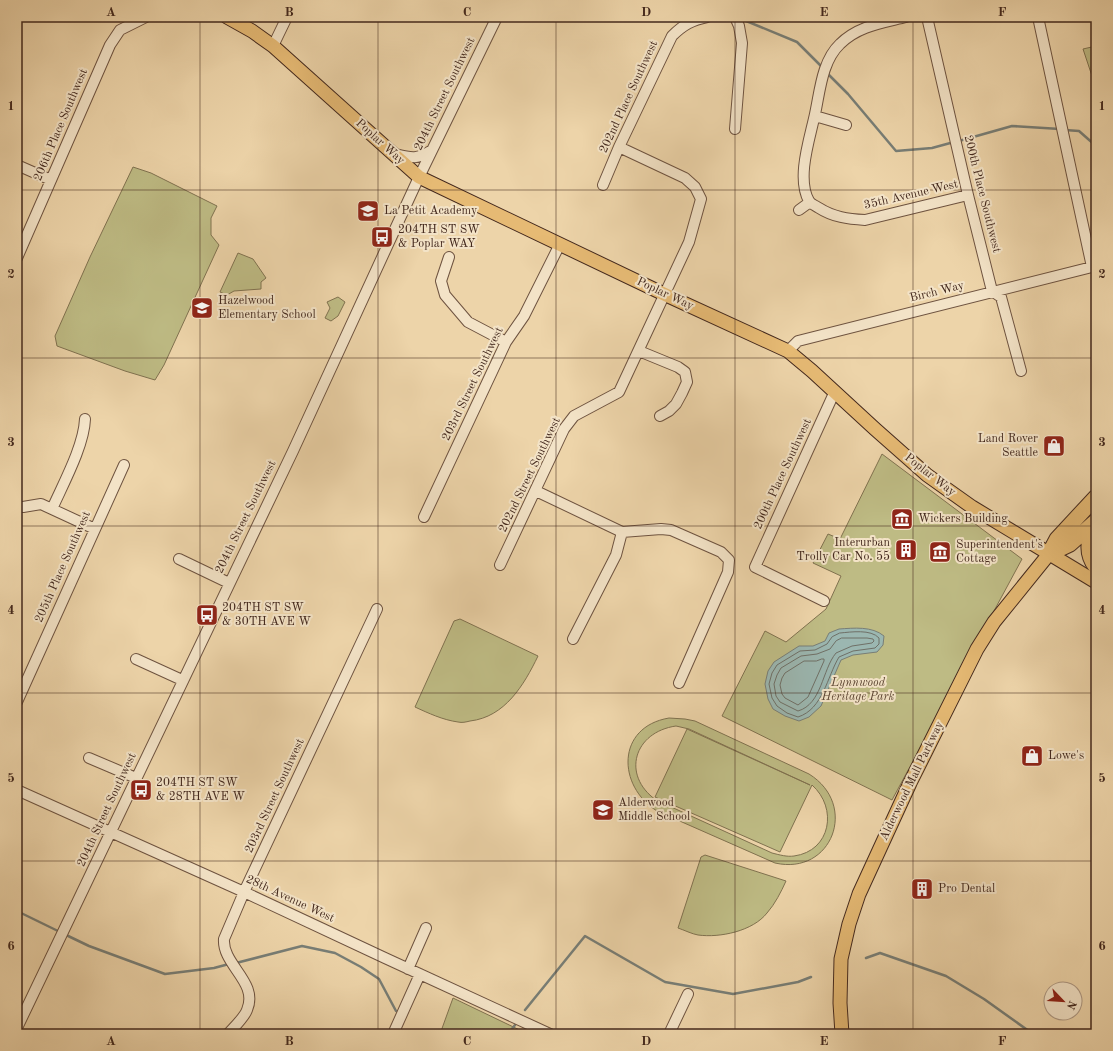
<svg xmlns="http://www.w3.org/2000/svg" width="1113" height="1051" font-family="'Old Standard TT',serif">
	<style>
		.green { fill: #bebb84; stroke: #807250; fill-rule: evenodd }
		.water { fill: #9bb7b1; stroke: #787e76 }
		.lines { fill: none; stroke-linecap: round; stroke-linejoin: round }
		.shore { stroke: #6f7067; stroke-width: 1 }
		.stream { stroke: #787e76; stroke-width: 2.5 }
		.minor-casing { stroke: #6e5340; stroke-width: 12 }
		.major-casing { stroke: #43281d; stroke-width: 15 }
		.highway-casing { stroke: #43281d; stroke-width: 17 }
		.minor { stroke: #f3e3c7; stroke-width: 10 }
		.major { stroke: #e6ba74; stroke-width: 13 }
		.highway { stroke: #e6ba74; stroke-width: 15 }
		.grid { fill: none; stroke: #43281d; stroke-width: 1; stroke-opacity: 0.55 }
		.labels { text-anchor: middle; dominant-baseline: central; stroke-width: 4; stroke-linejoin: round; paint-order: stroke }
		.street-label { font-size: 12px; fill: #43281d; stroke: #f3e3c7 }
		.poi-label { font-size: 12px; fill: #43281d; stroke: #f3e3c7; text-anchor: start }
		.park-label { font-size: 12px; font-style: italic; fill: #5c4532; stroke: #f3e3c7 }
		.neatline { fill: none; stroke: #43281d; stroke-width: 1.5 }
		.grid-label { font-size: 13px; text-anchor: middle; font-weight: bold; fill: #43281d }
	</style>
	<rect width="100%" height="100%" fill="#edd4a9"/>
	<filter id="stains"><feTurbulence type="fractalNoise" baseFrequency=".005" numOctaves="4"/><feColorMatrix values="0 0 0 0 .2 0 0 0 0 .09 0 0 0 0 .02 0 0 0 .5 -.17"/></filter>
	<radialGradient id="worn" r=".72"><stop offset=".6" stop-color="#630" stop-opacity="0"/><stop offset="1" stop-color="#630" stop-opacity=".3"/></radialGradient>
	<!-- green -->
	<path class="green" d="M1096,46V88L1083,49Z
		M133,167L151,173L217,206L211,218V235L219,245L164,365L155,380L125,371L57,346L55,336L90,257Z
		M238,253L253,259L266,278L261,282V289L234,291L227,295L220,292Z
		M338,297L345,302L338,316L331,321L325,318L330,308L327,302Z
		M882,454L1022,559L892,800L722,716L765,631L786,642L826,609L841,576L813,563L828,534L840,539Z
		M460,619L538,656C524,685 505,717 470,721C466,722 462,723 458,722C443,720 428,713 415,707L454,621Z
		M669,718L685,719L695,721L809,774C859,805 832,876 775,863L657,811C617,786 616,727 669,718ZM676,726L689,729L810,785L687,729L655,797L780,852L812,785C838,808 831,851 794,856C787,857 780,855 772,853L656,800C621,775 634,732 676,726Z
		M705,855L786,881C781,892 775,904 767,913C753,931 720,938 698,935C692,934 684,930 678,928L701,857Z
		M453,998L528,1034H440Z"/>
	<!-- water -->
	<path class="water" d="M839,629C854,628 872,626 884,636L883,645L877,652L853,655L841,660L821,706L809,717L799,721L785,716L773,709L768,699L765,684L768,671L774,662L799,646H813L825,641L829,633Z"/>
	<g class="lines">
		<!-- shore -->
		<path class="shore" d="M840,633C851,632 871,629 879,638V644L875,648L853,651L839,657C827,677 823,709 798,717L787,713L777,706L772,698L769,684L772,673L777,665L800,651L815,650L827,644L832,637Z
			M842,638H867L873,639L874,641L872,643L852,646L836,653C822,670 822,704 798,711L780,702L776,696L774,684L777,675L781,668L801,656L817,654L830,649L836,641Z
			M822,659H824V661L808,697L798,705L785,698L782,694L780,685L782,678L785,673L804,661H816Z"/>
		<!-- stream -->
		<path class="stream" d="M739,18L797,42L823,68
			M827,73L848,94L896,151L932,148L954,142
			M1065,130L1079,131L1096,146
			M959,141L1012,126L1060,129
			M17,911L60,932
			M64,934L89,946L165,974L214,968L229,964
			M866,958L880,953L946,976L984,999L1033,1034
			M236,963L302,946L335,953L361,967L379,979L396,1011
			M525,1010L585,936L665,982L733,994L798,982L811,977
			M508,1034L515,1025"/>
		<!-- minor casing -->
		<g class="minor-casing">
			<path id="minor" d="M906,17C882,23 858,26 840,44C822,61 820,91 815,114C810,138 796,178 809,201C811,204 816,206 819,208C833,217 848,219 865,220L968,195
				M927,17L968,195L992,291L1001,297L1021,371
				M1038,17L1092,267
				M273,46L287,17
				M815,116L846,125
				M735,129L742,43L739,26L735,17
				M395,154C411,158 417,160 432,150
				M17,165L51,180
				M603,185L619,147L672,36C683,25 692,20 707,17
				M799,210L810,202
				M449,257L441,281L445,295L468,322L506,342
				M17,258L110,45L120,30L146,17
				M639,351L678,367L685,372L687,382L682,393L676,404L669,411L660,416
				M788,351L798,341L1096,266
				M536,491L622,532L661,529L671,530L721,552L729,560L728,572L679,683
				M23,507L41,504L95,529
				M52,509C63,484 84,446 85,419
				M424,517L506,342L524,316L560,244
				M179,559L229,583
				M500,565L564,429L574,416L619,392L689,242L701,199L695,187L685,178L619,147
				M824,601L755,567L835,391
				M573,639L616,555L622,532
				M136,659L182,680
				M17,702L124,465
				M89,758L136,778
				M17,790L244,892L385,958L550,1034
				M408,969L426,928
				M17,1028L293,451L419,177L497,17
				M228,1034C234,1027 244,1018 247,1010C259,982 222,965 224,939L244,892L377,609
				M393,1034L420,974
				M669,1034L688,994"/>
		</g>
		<!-- major casing -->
		<g class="major-casing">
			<path id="major" d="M227,17L252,31L273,46L419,177L666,295L788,351L812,371L875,429L927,475L972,507L1096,582
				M842,1034L840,1003L841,959L849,924L859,894L910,783L977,649L994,622L1049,554"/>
		</g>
		<!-- highway casing -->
		<g class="highway-casing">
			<path id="highway" d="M1096,523C1088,538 1085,553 1096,567
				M1049,554L1057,539L1096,497
				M1049,554L1070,544L1096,521"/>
		</g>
		<!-- minor -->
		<use href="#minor" class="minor"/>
		<!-- major -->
		<use href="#major" class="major"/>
		<!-- highway -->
		<use href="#highway" class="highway"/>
	</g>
	<!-- grid -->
	<path class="grid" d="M200,17V1034M378,17V1034M556,17V1034M735,17V1034M913,17V1034M17,190H1096M17,358H1096M17,526H1096M17,693H1096M17,861H1096"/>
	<!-- icons -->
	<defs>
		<g id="school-square" transform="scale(1.15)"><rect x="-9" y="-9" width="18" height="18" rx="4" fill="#8f2418" stroke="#f3e3c7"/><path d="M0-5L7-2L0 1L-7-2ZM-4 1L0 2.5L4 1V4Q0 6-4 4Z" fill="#fff"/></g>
		<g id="bus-square" transform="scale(1.15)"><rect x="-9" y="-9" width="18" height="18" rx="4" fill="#8f2418" stroke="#f3e3c7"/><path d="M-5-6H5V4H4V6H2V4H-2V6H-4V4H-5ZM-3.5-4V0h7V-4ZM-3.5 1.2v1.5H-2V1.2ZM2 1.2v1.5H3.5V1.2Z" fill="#fff"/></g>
		<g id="shop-square" transform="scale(1.15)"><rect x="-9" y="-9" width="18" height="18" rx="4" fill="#8f2418" stroke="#f3e3c7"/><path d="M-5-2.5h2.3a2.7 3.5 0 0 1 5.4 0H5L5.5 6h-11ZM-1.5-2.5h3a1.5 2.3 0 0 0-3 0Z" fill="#fff"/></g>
		<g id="museum-square" transform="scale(1.15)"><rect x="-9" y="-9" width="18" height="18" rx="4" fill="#8f2418" stroke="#f3e3c7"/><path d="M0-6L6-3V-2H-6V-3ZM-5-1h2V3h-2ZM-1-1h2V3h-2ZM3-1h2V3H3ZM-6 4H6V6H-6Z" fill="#fff"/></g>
		<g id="building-square" transform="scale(1.15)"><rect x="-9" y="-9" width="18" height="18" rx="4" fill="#8f2418" stroke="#f3e3c7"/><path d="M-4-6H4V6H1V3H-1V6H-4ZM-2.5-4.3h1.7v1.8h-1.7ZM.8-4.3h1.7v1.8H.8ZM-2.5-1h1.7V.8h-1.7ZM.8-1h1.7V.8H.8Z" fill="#fff"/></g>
	</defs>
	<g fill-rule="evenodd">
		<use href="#school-square" x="368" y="211"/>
		<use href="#bus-square" x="382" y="237"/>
		<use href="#school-square" x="202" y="308"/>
		<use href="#shop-square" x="1054" y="446"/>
		<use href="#museum-square" x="902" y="519"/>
		<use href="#building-square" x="906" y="550"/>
		<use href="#museum-square" x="940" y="552"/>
		<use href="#bus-square" x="207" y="615"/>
		<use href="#shop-square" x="1032" y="756"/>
		<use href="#bus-square" x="141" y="790"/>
		<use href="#school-square" x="603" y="810"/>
		<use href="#building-square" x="922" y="889"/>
	</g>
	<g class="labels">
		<!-- street labels -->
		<g class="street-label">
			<text transform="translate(445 94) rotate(-64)">204th Street Southwest</text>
			<text transform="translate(629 97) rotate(-65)">202nd Place Southwest</text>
			<text transform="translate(61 125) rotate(-67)">206th Place Southwest</text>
			<text transform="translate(380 142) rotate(42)">Poplar Way</text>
			<text transform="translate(982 194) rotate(76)">200th Place Southwest</text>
			<text transform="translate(911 195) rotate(-13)">35th Avenue West</text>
			<text transform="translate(937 292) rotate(-14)">Birch Way</text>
			<text transform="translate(665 294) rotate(25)">Poplar Way</text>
			<text transform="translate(473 384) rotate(-64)">203rd Street Southwest</text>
			<text transform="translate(783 474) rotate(-65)">200th Place Southwest</text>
			<text transform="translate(530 475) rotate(-64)">202nd Street Southwest</text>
			<text transform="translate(930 475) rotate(38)">Poplar Way</text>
			<text transform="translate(246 517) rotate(-64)">204th Street Southwest</text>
			<text transform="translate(63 567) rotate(-66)">205th Place Southwest</text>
			<text transform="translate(912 781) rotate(-64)">Alderwood Mall Parkway</text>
			<text transform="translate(275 796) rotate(-65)">203rd Street Southwest</text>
			<text transform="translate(107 810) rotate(-65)">204th Street Southwest</text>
			<text transform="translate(290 899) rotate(25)">28th Avenue West</text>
		</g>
		<!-- poi labels -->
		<g class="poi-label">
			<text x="384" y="211">La Petit Academy</text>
			<text x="398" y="230">204TH ST SW<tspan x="398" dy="14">&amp; Poplar WAY</tspan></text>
			<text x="218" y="301">Hazelwood<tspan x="218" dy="14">Elementary School</tspan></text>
			<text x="1038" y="439" text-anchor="end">Land Rover<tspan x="1038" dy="14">Seattle</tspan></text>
			<text x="918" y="519">Wickers Building</text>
			<text x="890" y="543" text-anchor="end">Interurban<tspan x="890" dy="14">Trolly Car No. 55</tspan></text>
			<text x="956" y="545">Superintendent's<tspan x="956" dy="14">Cottage</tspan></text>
			<text x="222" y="608">204TH ST SW<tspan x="222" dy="14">&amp; 30TH AVE W</tspan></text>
			<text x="1048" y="756">Lowe's</text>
			<text x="156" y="783">204TH ST SW<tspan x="156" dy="14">&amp; 28TH AVE W</tspan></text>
			<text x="618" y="803">Alderwood<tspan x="618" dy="14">Middle School</tspan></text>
			<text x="938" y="889">Pro Dental</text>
		</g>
		<!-- park labels -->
		<g class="park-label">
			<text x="858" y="683">Lynnwood<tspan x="858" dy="14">Heritage Park</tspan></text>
		</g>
	</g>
	<!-- margin -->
	<rect width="1113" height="1051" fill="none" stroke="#edd4a9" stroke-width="44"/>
	<!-- north arrow -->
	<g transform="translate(1063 1001) rotate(115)"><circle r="19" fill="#f3e3c7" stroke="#ad9883"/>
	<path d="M0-3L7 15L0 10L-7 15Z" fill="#8f2418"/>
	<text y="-6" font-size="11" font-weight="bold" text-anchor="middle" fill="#43281d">N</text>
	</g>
	<rect x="22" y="22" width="1069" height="1007" class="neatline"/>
	<g class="grid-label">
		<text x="111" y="16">A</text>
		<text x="289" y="16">B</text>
		<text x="467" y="16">C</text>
		<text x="646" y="16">D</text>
		<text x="824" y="16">E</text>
		<text x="1002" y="16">F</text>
		<text x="11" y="110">1</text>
		<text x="1102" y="110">1</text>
		<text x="11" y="278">2</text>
		<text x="1102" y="278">2</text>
		<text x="11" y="446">3</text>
		<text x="1102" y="446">3</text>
		<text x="11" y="614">4</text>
		<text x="1102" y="614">4</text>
		<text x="11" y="782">5</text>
		<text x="1102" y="782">5</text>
		<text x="11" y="950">6</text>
		<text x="1102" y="950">6</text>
		<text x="111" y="1045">A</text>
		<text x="289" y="1045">B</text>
		<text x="467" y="1045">C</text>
		<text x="646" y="1045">D</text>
		<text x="824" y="1045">E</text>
		<text x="1002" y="1045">F</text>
	</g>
	<rect width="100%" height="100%" filter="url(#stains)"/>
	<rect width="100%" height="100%" fill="url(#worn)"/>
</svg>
